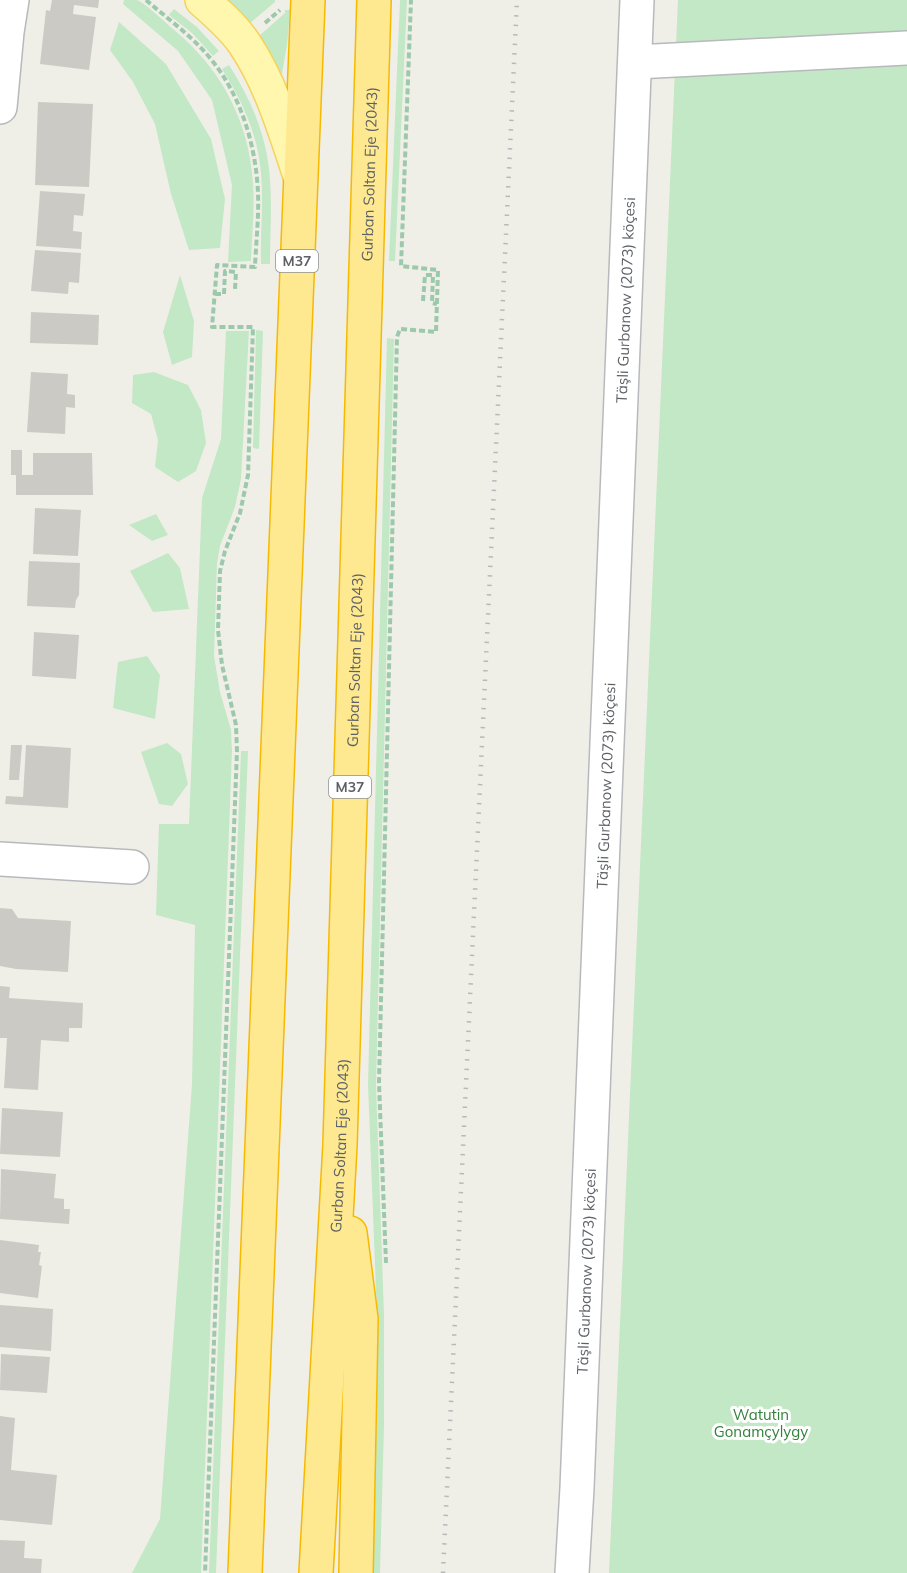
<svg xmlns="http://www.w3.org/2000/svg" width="907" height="1573" font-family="Mulish,sans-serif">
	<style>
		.green { fill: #c3e8c6 }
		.building { fill: #cccac4 }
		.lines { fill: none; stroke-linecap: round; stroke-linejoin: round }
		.minor-casing { stroke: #b7b9bd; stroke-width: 36 }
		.major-casing { stroke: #f4d35d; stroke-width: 36 }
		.highway-casing { stroke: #f7b900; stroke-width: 36 }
		.path { stroke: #9cc9ac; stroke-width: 4; stroke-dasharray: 6 3; stroke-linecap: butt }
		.minor { stroke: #fff; stroke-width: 33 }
		.major { stroke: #fff7ad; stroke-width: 33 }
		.highway { stroke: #fee990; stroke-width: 33 }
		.rail { stroke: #b7b8b8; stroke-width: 4.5; stroke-dasharray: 1.5 8; stroke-linecap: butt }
		.labels { text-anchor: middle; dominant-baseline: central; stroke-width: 6; stroke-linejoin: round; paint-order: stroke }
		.shield { fill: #fff; stroke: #8e9195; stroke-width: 1.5 }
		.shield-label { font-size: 14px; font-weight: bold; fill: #5e6267 }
		.street-label { font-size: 15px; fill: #5e6267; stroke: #fff }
		.park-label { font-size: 15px; fill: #32823b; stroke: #fff }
	</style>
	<rect width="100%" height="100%" fill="#f0efe7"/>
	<!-- green -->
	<path class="green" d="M124,0C128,0 134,0 137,0C145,3 166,23 173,29C221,68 249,121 253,183C255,208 252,235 251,261L228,262L232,185L212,100L178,51L123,4Z
		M223,0H275V2L249,24Z
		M400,0H407L395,261H389Z
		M678,0H907V1573H609Z
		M174,9L197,27L219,51L213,56L192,33L169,15Z
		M285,10H290L287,45L281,79L267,47L259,36L285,13Z
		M119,22L166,64L211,139L225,199L220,248L189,250L171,194L155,124L133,82L110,50Z
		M229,65C243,87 255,110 262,135C275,176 270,222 270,264H261C260,229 265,192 259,158C254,126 239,96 222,69Z
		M180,275L194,321L192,357L172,365L163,332Z
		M256,330L263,331L259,449L253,448Z
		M226,331H249L241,479L235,507L220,546L217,564L214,656L220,692L231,730L232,751L201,1573H132L160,1519L192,1084L195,925L156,915L159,824H189L202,498L221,439Z
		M387,338L394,339L376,1085L384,1315V1426L380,1573H372L376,1426L377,1316L368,1085Z
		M154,372L188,385L201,410L206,443L196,471L178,482L155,467L158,440L151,414L132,403L133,375Z
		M156,514L168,535L152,541L129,525Z
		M168,553L180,568L189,609L153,612L130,571Z
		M147,656L160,675L155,719L113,708L118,662Z
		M167,743L181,754L188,784L172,806L159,804L141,752Z
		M241,751H248L216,1573H209Z"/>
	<!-- building -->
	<path class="building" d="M52,0H99L98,8L74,5L73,14L96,17L89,70L40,64L46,10L50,11Z
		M38,102L93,104L89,187L35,185Z
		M40,191L85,194L83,216L74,215L73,231L82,232L81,249L36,246Z
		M35,250L81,253L79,283L69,282L68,294L31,291Z
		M31,312L99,315L98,345L30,343Z
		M31,372L68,374L67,394L75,395V408L66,407L65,434L27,432Z
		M11,450H22V475H33V453H92L93,495H16V475H11Z
		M35,508L81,510L78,556L33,554Z
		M29,561L80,563L79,595L76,600L75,608L27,606Z
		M34,632L79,635L76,679L32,676Z
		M11,745H22L19,780H9Z
		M26,745L71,748L68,808L5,804L6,796L23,797Z
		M0,908L12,909L18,918L71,921L68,972L16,969L0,966Z
		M0,986L10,987L9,998L83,1003L82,1028H69V1042L41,1040L38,1090L4,1088L7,1038H0Z
		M2,1108L63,1112L60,1157L0,1154Z
		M1,1169L56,1174L54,1198L64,1199V1209H70L69,1224L0,1219Z
		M0,1240L39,1245L38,1252H41L39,1265L42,1266L38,1298L0,1293Z
		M0,1305L53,1309L51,1351L0,1347Z
		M1,1354L50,1357L47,1393L0,1390Z
		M0,1416L15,1418L11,1470L57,1475L52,1525L0,1520Z
		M0,1540L25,1541L24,1558L42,1559L41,1573H0Z"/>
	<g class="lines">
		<!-- minor casing -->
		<g class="minor-casing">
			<g id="minor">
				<path d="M636,62L907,48"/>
				<path d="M0,107L7,32L12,0"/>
				<path d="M0,859L132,867"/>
				<path id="s1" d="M572,1573L577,1488L637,0"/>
			</g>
		</g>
		<!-- major casing -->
		<g class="major-casing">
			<path id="major" d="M202,0C217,13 233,27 244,43C271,83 285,131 300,176"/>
		</g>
		<!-- highway casing -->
		<g class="highway-casing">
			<g id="highway">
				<path d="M350,1233L361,1319L356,1573"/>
				<path d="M245,1573L308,0"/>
				<path id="s2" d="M316,1573L340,1145L374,0"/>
			</g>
		</g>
		<!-- path -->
		<path class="path" d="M146,0C169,20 195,38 214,63C242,99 256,147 258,193C259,217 256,242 255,267L217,265L212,327H253L248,475L240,513L225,551L220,571L218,630L222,665L236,725L237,751L205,1573
			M265,23L280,10
			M215,294H224L225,271L236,272L235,289
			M423,301L425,275H433L432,303L437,304
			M386,1263L379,1083L397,337L400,329L436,332L438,270L401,266L411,0"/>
		<!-- minor -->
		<use href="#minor" class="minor"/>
		<!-- major -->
		<use href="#major" class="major"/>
		<!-- highway -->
		<use href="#highway" class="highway"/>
		<!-- rail -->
		<path class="rail" d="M443,1573L517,0"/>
	</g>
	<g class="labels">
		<!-- shield labels -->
		<g class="shield">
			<rect x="276" y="250" width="42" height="22" rx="4.5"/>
			<rect x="329" y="776" width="42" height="22" rx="4.5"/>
		</g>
		<g class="shield-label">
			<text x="297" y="261">M37</text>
			<text x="350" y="787">M37</text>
		</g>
		<!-- street labels -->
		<g class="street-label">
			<text stroke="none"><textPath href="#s2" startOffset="1400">Gurban Soltan Eje (2043)</textPath></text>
			<text stroke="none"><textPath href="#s1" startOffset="1274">Täşli Gurbanow (2073) köçesi</textPath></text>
			<text stroke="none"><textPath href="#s2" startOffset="914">Gurban Soltan Eje (2043)</textPath></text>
			<text stroke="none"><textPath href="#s1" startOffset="788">Täşli Gurbanow (2073) köçesi</textPath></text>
			<text stroke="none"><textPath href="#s2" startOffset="428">Gurban Soltan Eje (2043)</textPath></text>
			<text stroke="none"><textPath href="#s1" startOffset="302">Täşli Gurbanow (2073) köçesi</textPath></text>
		</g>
		<!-- park labels -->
		<g class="park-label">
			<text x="761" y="1414">Watutin<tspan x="761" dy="17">Gonamçylygy</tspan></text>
		</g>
	</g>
</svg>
